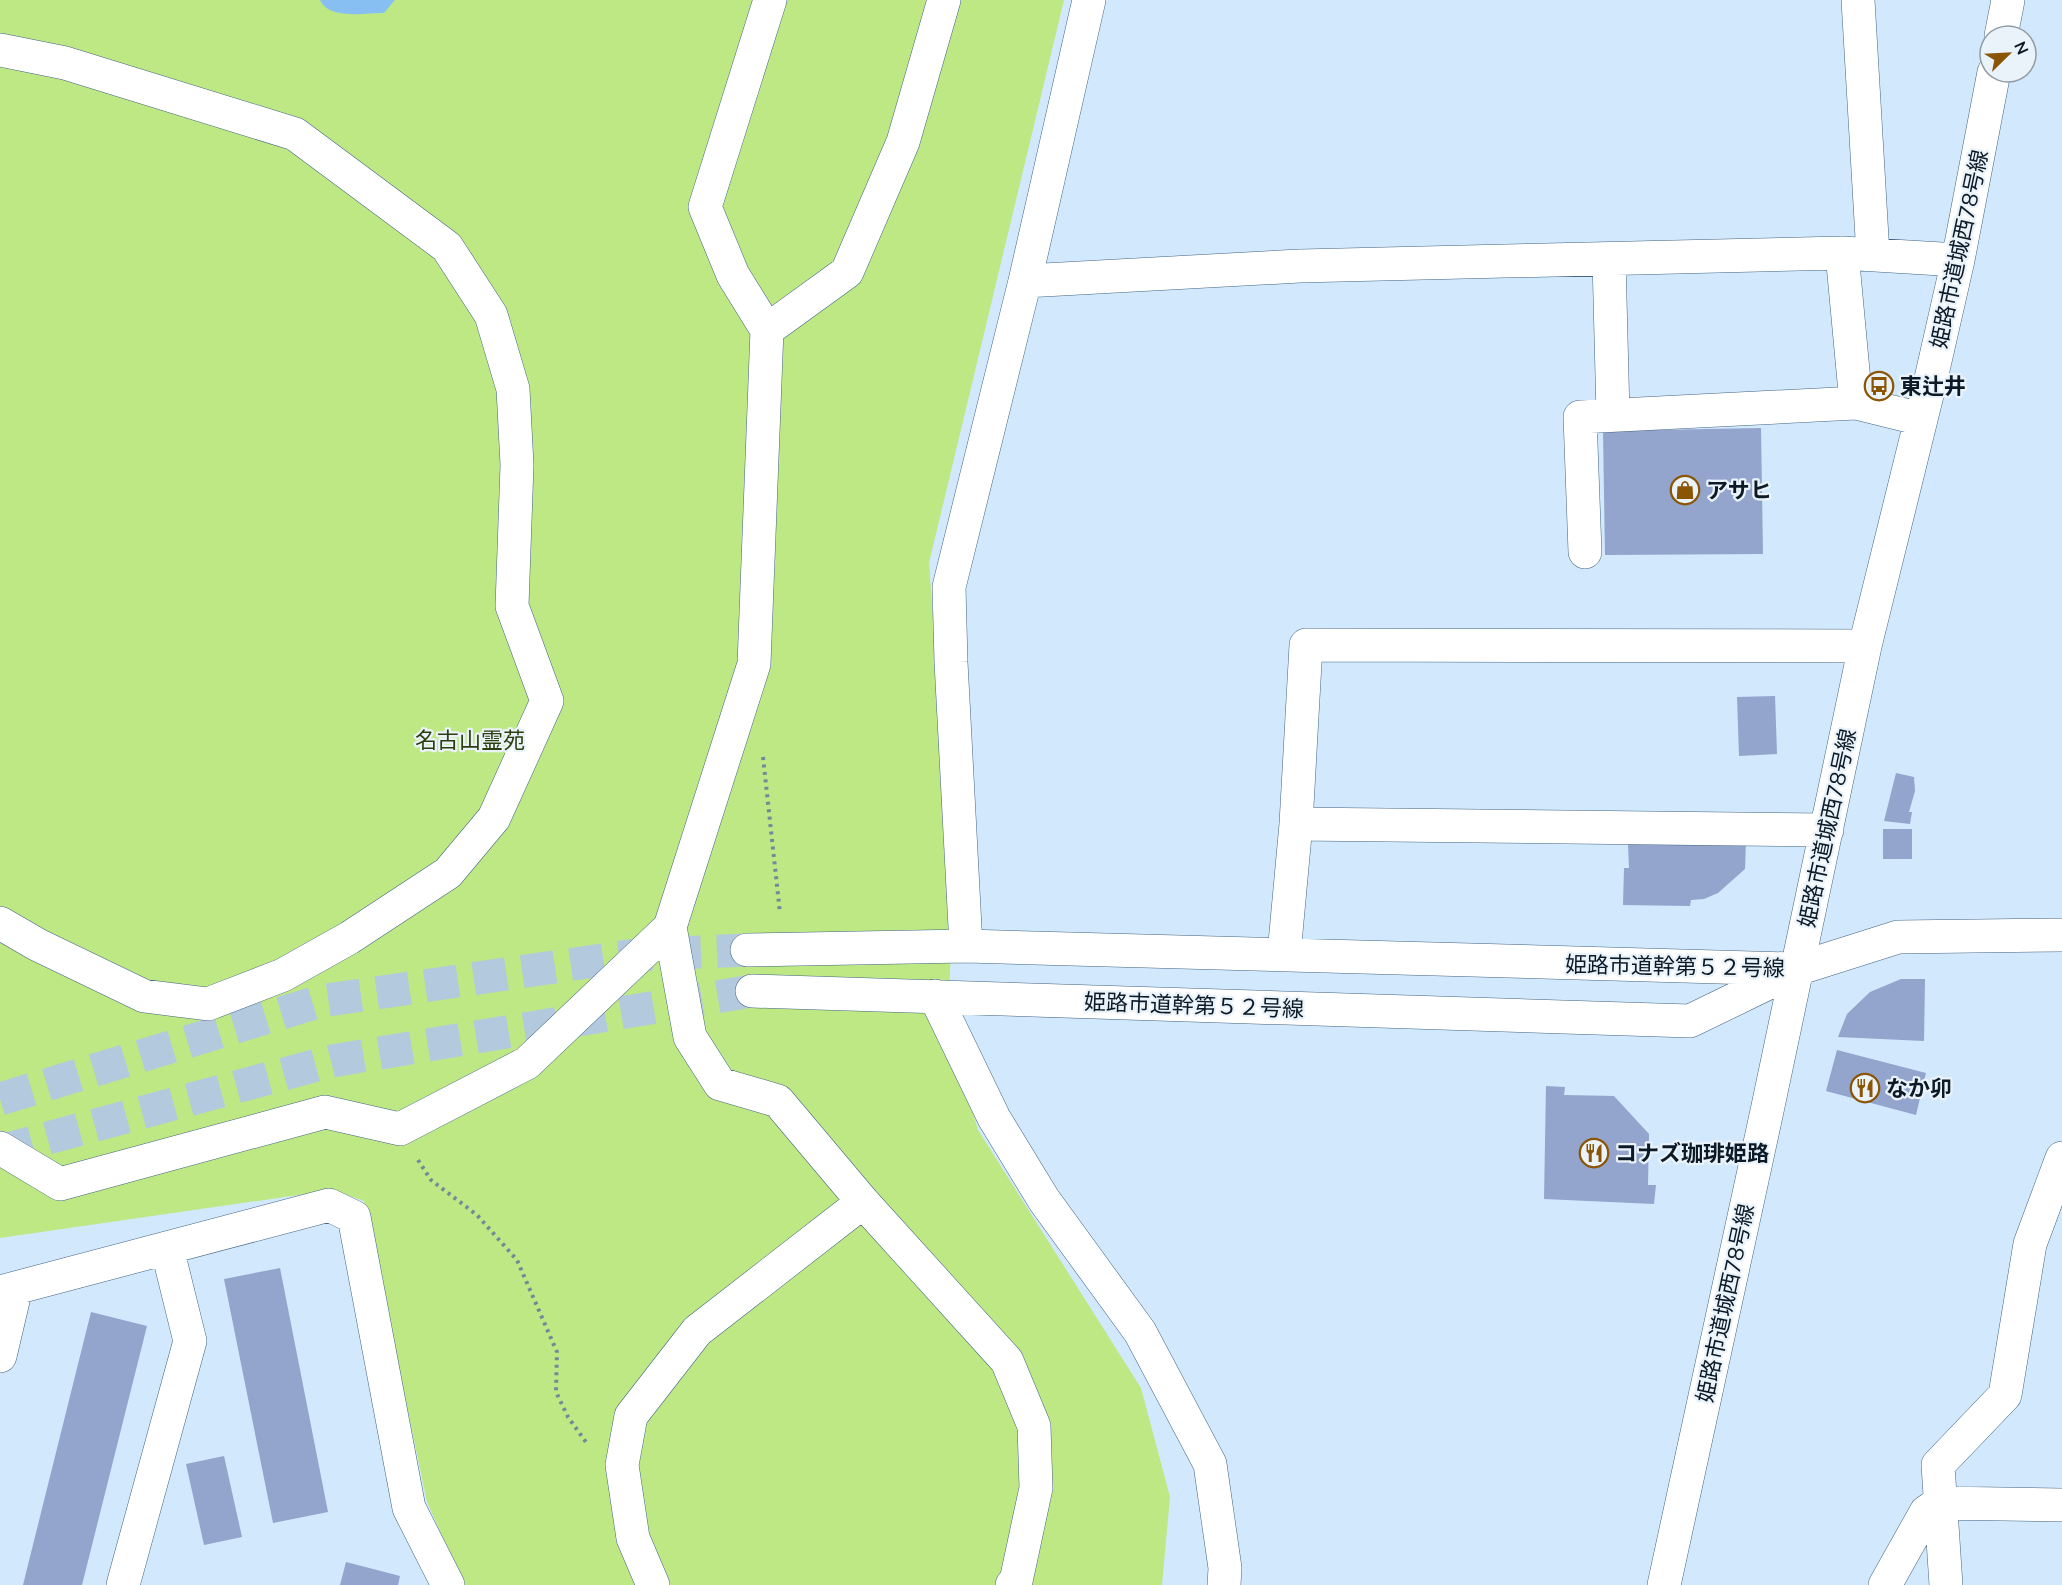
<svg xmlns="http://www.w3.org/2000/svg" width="2062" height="1585" font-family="Mulish,'Noto Sans JP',sans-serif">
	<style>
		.green { fill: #bee884 }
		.water { fill: #88bff2 }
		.building { fill: #93a4cd }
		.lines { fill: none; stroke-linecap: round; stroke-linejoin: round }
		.minor-tunnel { stroke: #b3c9dd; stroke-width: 33; stroke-dasharray: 33 16; stroke-linecap: butt }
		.minor-casing { stroke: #436483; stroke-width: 34 }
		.path { stroke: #758899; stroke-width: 4; stroke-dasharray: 3 4.5; stroke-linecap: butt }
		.minor { stroke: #fff; stroke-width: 33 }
		.labels { text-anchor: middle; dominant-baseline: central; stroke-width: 4.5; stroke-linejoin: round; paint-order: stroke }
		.street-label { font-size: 22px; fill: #0c1a27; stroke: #ebf3fa }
		.poi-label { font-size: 22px; font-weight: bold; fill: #0c1a27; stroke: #ebf3fa; text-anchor: start }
		.park-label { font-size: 22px; fill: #2c3e0e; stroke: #ebf3fa }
	</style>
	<rect width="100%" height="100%" fill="#d1e8fd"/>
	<!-- green -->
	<path class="green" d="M0,0H1064L929,563L953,893L948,1028L978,1130L1141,1388L1170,1497L1162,1585H464L427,1502L364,1201L333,1190L0,1238Z"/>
	<!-- water -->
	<path class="water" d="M320,0H395L384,13C365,13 329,20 320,0Z"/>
	<!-- building -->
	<path class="building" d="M1761,428L1763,554L1605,555L1603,431Z
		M1775,696L1777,754L1739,756L1737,697Z
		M1896,773L1914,777L1915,791L1909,812H1912L1910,824L1884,821Z
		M1883,829H1912V859H1883Z
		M1746,840L1745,869L1718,893L1704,899L1691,900L1690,906L1623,905L1624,868H1629L1628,844Z
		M1901,979H1925L1924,1041L1838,1037L1847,1014L1870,992Z
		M1837,1050L1926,1073L1916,1115L1826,1091Z
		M1546,1086L1565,1087L1564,1095L1614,1096L1649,1134L1648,1185H1656L1654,1204L1544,1199Z
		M280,1268L328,1512L273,1523L224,1279Z
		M91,1312L147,1326L82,1585H23Z
		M224,1456L242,1537L204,1545L186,1464Z
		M346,1562L400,1576L398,1585H340Z"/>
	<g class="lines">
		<!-- minor-tunnel -->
		<path class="minor-tunnel" d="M0,1099L321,1001L636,955L747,950
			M0,1151L332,1061L752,991"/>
		<!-- minor casing -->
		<g class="minor-casing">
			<path id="minor" d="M1858,0L1873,255
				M2001,36L2008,0
				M0,50L65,63L295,134L447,247L491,315L513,389L517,465L512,606L547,701L494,818L448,873L349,938L283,975L208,1004L144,996L38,945L0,923
				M1842,253L1856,403
				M1609,259L1613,415
				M1025,281L1300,266L1842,253L1958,260
				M767,330L733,275L705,207L770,0
				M1585,552L1580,417L1856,403L1921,419
				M1296,824L1827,830
				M670,927L690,1037L720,1084L778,1101L863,1202L1007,1361L1034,1426L1036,1488L1016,1581L1012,1585
				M966,946L951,662L949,587L1025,281L1089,0
				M747,950L966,946L1792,969
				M1284,954L1296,824L1306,645L1865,646
				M752,991L1690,1021L1797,969L1898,937L2062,935
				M935,996L994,1118L1044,1200L1140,1332L1210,1464L1225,1568L1224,1585
				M0,1148L60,1184L325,1112L400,1129L527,1063L670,927L754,664L767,330L847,272L903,142L944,0
				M0,1292L329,1205L354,1217L409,1508L448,1585
				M0,1356L16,1288
				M123,1585L190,1341L167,1248
				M653,1585L633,1538L622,1465L631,1416L697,1331L863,1202
				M1664,1585L1767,1111L1865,646L1930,383L1958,260L1994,72
				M1885,1585L1926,1512L1939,1503L2062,1505
				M1946,1585L1938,1465L2005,1395L2030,1244L2062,1158"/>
		</g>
		<!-- path -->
		<path class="path" d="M763,757L780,913
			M418,1160L431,1180L477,1215L517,1260L557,1352L556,1392L568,1417L588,1445"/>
		<!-- minor -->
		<use href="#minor" class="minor"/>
	</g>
	<!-- icons -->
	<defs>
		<g id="bus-ring" transform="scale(1.5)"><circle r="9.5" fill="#ebf3fa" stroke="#8a5504" stroke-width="1.5"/><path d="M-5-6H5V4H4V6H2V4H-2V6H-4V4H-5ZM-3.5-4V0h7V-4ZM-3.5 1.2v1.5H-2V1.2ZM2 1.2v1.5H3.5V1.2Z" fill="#8a5504"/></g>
		<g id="shop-ring" transform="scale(1.5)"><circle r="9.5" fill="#ebf3fa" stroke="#8a5504" stroke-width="1.5"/><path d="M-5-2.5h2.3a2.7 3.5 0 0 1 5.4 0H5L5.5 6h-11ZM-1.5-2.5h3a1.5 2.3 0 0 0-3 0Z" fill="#8a5504"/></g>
		<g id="restaurant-ring" transform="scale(1.5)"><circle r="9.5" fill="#ebf3fa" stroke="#8a5504" stroke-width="1.5"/><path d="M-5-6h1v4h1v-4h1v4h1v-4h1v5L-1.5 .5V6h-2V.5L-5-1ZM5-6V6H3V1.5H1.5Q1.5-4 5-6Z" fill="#8a5504"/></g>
	</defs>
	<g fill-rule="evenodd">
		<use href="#bus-ring" x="1879" y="386"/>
		<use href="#shop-ring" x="1685" y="490"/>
		<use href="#restaurant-ring" x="1865" y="1088"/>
		<use href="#restaurant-ring" x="1594" y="1153"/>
	</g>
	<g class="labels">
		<!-- street labels -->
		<g class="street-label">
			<text transform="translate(1959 249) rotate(-78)">姫路市道城西78号線</text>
			<text transform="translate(1827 828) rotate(-78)">姫路市道城西78号線</text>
			<text transform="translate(1675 966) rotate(1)">姫路市道幹第５２号線</text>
			<text transform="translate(1194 1005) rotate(2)">姫路市道幹第５２号線</text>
			<text transform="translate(1725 1303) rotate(-78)">姫路市道城西78号線</text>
		</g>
		<!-- poi labels -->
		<g class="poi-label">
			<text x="1900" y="386">東辻井</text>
			<text x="1706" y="490">アサヒ</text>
			<text x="1886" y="1088">なか卯</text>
			<text x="1615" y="1153">コナズ珈琲姫路</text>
		</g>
		<!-- park labels -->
		<g class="park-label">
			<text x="470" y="740">名古山霊苑</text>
		</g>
	</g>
	<!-- north arrow -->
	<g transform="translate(2008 54) rotate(66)"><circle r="28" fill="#ebf3fa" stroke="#929ca6" stroke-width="1.5"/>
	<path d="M0-4.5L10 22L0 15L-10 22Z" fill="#8a5504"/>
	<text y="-9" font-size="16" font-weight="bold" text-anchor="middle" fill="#0c1a27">N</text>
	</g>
</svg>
